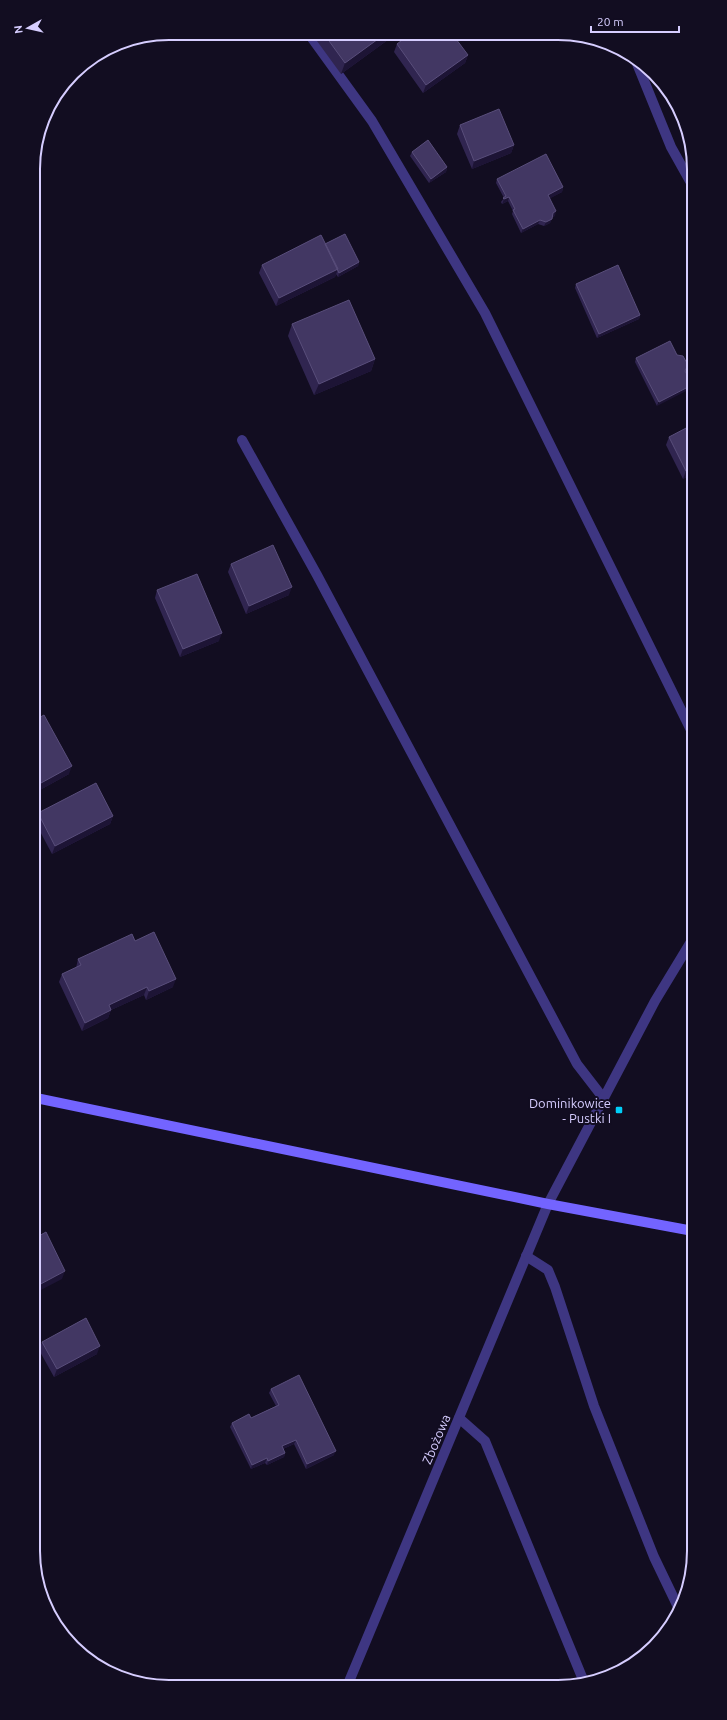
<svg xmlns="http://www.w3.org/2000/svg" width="727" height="1720" font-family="Ubuntu,sans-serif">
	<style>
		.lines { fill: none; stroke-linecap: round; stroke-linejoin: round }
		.lane { stroke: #3e3682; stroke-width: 10 }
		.street { stroke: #3e3682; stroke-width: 10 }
		.secondary { stroke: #7364ff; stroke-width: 10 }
		.wall { fill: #302550 }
		.shaded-wall { fill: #1d1435 }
		.building { fill: #423763; stroke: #594e7b }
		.poi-dot { fill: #00cef8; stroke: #120d21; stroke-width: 1.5 }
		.labels { text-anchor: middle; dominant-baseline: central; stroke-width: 4; stroke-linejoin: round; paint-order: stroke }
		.poi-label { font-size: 13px; fill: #d6cdff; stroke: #120d21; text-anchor: end }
		.street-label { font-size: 13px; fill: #d6cdff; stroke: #120d21 }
		.rim { fill: none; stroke: #d6cdff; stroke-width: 2 }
	</style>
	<rect width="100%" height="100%" fill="#120d21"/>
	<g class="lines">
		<!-- lane -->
		<path class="lane" d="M309,34L372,121L485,313L691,730
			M636,61L671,147L690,181
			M242,440L317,575L577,1064L604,1099
			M526,1256L548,1270L555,1287L594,1406L654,1557L679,1609
			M459,1418L485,1441L584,1682"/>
		<!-- street -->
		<path class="street" d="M348,1684L548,1204L655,1001L692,940"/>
		<!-- secondary -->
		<path class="secondary" d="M36,1098L548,1204L693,1231"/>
	</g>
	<!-- wall -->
	<path class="wall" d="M319,34H396L341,74L317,41Z
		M397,44L468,55L465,63L423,93L394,52Z
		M460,125L514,145L511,153L472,169L457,134Z
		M412,152L447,167L446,172L429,183L410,156Z
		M497,179L563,187L562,192L550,198L555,216L552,217L550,223L544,226L538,224L521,233L512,214L513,211L508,201L502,204L501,202L504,198L496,183Z
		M325,244L359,262L358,266L338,277L336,274L335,277L276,306L259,273L262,265Z
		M576,284L640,315L639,319L597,338L575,288Z
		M292,324L375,359L371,371L314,395L288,336Z
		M677,355L657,406L635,362L636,358Z
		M669,437L690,475L683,479L666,445Z
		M231,564L289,595L246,614L228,572Z
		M157,590L219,641L180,657L155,598Z
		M35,720L69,774L38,791L35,786Z
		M38,813L113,816L110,824L52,854L35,822V820Z
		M135,941L173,987L146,1000L144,995L111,1010L108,1018L82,1031L59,982L62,974L76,968L78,959Z
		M42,1342L97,1354L54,1377L39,1350Z
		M271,1389L334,1455L306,1469L294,1444L283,1449L285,1453L284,1457L267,1465L265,1463L251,1469L230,1427L232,1423L251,1418L276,1406L269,1393Z"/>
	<!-- shaded-wall -->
	<path class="shaded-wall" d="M385,34H396L341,74L345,63Z
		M468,55L465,63L423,93L426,85Z
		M514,145L511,153L472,169L474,161Z
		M447,167L446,172L429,183L431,179Z
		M563,187L562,192L547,200L548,195Z
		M509,197L508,201L502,204L504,199Z
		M556,211L555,216L552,217L553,213Z
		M552,219L550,223L544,226L546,222Z
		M540,220L538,224L521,233L523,229Z
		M359,262L358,266L338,277L339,273Z
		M338,269L335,277L276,306L279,298Z
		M640,315L639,319L597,338L599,334Z
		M375,359L371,371L314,395L319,384Z
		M690,386V389L657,406L659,402Z
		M690,469V475L683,479L686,471Z
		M292,587L289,595L246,614L249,606Z
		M222,633L219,641L180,657L183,649Z
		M72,766L69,774L38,791L41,783Z
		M113,816L110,824L52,854L55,846Z
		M176,979L173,987L146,1000L149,991Z
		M147,987L144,995L111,1010L108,1018L82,1031L85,1023L109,1005Z
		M65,1271L62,1279L37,1292V1286Z
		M100,1346L97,1354L54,1377L57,1369Z
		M296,1440L294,1444L281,1450L282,1446Z
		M336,1451L334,1455L306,1469L307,1464Z
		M285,1453L284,1457L267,1465L268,1461Z
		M267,1458L265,1463L251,1469L252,1465Z"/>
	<!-- building -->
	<path class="building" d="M324,34H385L345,63Z
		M410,34L453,35L468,55L426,85L397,44Z
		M499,109L514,145L474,161L460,125Z
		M428,140L447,167L431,179L412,152Z
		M546,154L563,187L548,195L556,211L553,213L552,219L546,222L540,220L523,229L513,210L515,209L509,197L504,199L503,198L506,196L497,179Z
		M345,234L359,262L339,273L325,244Z
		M321,235L338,269L279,298L262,265Z
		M618,265L640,315L599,334L576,284Z
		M349,300L375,359L319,384L292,324Z
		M670,341L677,355L683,356L688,365L685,371L690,380V386L659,402L636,358Z
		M690,426V469L686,471L669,437Z
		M273,545L292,587L249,606L231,564Z
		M197,574L222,633L183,649L157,590Z
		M44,715L72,766L41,783L35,773V720Z
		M96,783L113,816L55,846L38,813Z
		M154,932L176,979L149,991L147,987L109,1005L111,1010L85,1023L62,974L81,965L78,959L132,934L135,941Z
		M46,1232L65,1271L37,1286V1237Z
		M86,1318L100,1346L57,1369L42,1342Z
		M299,1375L336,1451L307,1464L296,1440L282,1446L285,1453L268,1461L267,1458L252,1465L232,1423L249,1414L251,1418L279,1405L271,1389Z"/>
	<!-- markers -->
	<rect class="poi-dot" x="615" y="1106" width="8" height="8" rx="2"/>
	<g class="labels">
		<!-- poi labels -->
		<g class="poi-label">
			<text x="611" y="1103">Dominikowice<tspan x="611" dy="15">- Pustki I</tspan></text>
		</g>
		<!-- street labels -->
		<g class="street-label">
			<text transform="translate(436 1439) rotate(-67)">Zbożowa</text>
		</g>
	</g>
	<!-- crop -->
	<path d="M0 0H727V1720H0ZM169 40H558A129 129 0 0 1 687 169V1551A129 129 0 0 1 558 1680H169A129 129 0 0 1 40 1551V169A129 129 0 0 1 169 40Z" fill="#120d21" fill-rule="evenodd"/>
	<path class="rim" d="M169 40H558A129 129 0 0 1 687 169V1551A129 129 0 0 1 558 1680H169A129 129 0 0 1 40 1551V169A129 129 0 0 1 169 40Z"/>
	<!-- north arrow -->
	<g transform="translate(28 28) rotate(262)" stroke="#120d21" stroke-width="3" paint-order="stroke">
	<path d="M0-3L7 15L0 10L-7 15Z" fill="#d6cdff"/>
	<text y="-6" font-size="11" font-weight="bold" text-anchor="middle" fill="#d6cdff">N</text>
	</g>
	<!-- scale -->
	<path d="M591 26v6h88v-6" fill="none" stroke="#d6cdff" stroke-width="2"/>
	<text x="597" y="26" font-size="12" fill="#d6cdff" stroke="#120d21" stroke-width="3" paint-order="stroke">20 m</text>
</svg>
